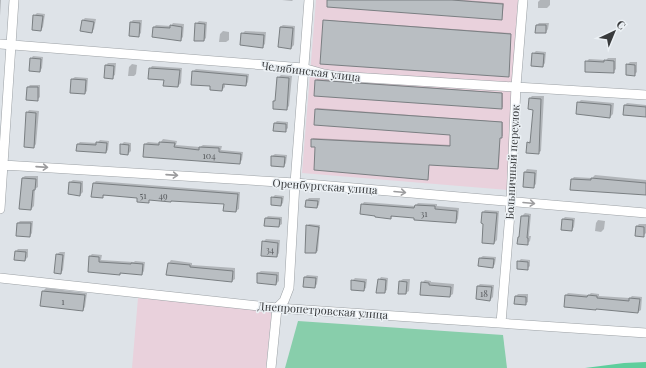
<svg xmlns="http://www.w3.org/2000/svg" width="646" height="368" font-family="'Playfair Display',serif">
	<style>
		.industrial { fill: #e9d1dc }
		.green { fill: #88ceab }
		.forest { fill: #5fce9c }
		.shadow { fill: #0003 }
		.building { fill: #b9bec2; stroke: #7a7f82 }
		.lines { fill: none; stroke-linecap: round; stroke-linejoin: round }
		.minor-casing { stroke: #9ca1a5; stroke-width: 10 }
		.minor { stroke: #fff; stroke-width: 9 }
		.oneway { stroke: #9c9c9e }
		.labels { text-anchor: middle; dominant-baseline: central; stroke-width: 3; stroke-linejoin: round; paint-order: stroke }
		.number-label { font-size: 9px; fill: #585b5e }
		.street-label { font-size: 11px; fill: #383a3c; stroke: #ecf1f5 }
	</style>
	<rect width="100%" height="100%" fill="#dee3e8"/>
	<!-- industrial -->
	<path class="industrial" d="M316,0H518L508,190L302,173Z
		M138,298L272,310L266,368H132Z"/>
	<!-- green -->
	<path class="green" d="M298,321L503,335L507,368H285Z"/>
	<!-- forest -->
	<path class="forest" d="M646,362V368H585L624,363Z"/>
	<!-- shadow -->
	<path class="shadow" d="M0,0H1L0,16Z
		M282,0H293L292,1Z
		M328,0H462L504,3L502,19Z
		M540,0H550V5L547,8H538V2Z
		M37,13L45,14L43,27L41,30L34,16Z
		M85,18L96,19L94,29L92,32L83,20Z
		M133,20H142L141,33L138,36L131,22Z
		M325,20L511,33L509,75L508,76L324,21Z
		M199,21L207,22L206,38L204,40L196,24Z
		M173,23L184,24L183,37L181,39L154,27L156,25L171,26Z
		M539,23H549L548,29L546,32L537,25Z
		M283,25L295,26L294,45L291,48L280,27Z
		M223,31L229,32V40L226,42H219L220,34Z
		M245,31L266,32L265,44L262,47L242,34Z
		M536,51L546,52L545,63L543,66L533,54Z
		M33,56L43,57L42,68L40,71L31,59Z
		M608,58H616V69L613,72L586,62L589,59L606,60Z
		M630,62H637V72L634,75L627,65Z
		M108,63H116L115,75L112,77L106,65Z
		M132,64L137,65L136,74L134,76H128L129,67Z
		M152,66L182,68L181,83L178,86L165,79L150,69Z
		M196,69L249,74L248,82L246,85L225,83V87L222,90L211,85L193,71Z
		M281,75L292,76L289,106L286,109L274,101L276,99L278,78Z
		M75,77L88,78L87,91L85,93L72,79Z
		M317,79L503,93V107L502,108L316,80Z
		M30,85H40V97L37,100L28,87Z
		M532,96H544L541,151L538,153L528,143L531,140L534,109L530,98Z
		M581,100L614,103L613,114L610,117L578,103Z
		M627,103L646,105V117L625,105Z
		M317,108L503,122V136L500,137L499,167L498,168L429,164L427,179L316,146L312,139L313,138L451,145L452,134L316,109Z
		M29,110L39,111L36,144L34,147L27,113Z
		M277,121L288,122V128L285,131L275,123Z
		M163,139L177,141L176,145L200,147L203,145L222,146L221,150L243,152L242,160L239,163L145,144L148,142L160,143Z
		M100,140L109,141L108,150L106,152L78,144L80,142L97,143Z
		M124,142L131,143V151L128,154L121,145Z
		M275,154L287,155L286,163L284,166L272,156Z
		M527,169L537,170L536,184L533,187L524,186L525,172Z
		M595,175L646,180V194L572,179L574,177L592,178Z
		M25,176H38V187L35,189L34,206L31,209L20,208L22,178Z
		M73,180L83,181V192L80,195L69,193L70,182Z
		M96,181L240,192L239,209L236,211L225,203L150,199L148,202L138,197L105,195L102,197L94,183Z
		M275,195L284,196L283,203L281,205L272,198Z
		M309,198H320L319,205L317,207L307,200Z
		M364,202L415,206L418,203L437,204V206L459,208L458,219L456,222L393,215L391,218L362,205Z
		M485,210L499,211L497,240L494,243L485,223L483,212Z
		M525,213L531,214L529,236H531L530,241L527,244L520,236L522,216Z
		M268,216L282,217V224L279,226L266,218Z
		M565,217L575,218L574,227L572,230L563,219Z
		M598,220L605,221L604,229L601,232L595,231L596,223Z
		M20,221H33L32,233L30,236L18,223Z
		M309,224L320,225L318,251L316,252H306L307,226Z
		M639,224H646V233L643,236L637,226Z
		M266,239L280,240L279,253L277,256L263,242Z
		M18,249H28V257L25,260L16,251Z
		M60,252H65L63,270L61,273L57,254Z
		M92,254L102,255L101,260L134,262L135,261L145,262L144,271L142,274L121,272L120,274L89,271L90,256Z
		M483,256L496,257L495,264L493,267L480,258Z
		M521,259L530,260V266L527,269L518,262Z
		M171,260L192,263V265L235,268V279L232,281L169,263Z
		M261,271L279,272V281L276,284L258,273Z
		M307,275L318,276L317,284L315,287L305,277Z
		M381,277L388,278L387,290L384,292L379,280Z
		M355,278L367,279L366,288L363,290L352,281Z
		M403,279H410L409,291L406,293L400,281Z
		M425,280L431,281V282L454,284L453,294L450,296L421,294L422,283Z
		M480,284L494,285L493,297L490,300L478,286Z
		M46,288L87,293L85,307L83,310L41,305L43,291Z
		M568,293L589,295L591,293L599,294V296L630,298L632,296L642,297L641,310L638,312L598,308L596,309L566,295Z
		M518,294H528V302L525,304L516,296Z"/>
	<!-- building -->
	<path class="building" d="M327,0H452L503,4L502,20L327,7Z
		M33,15L43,16L41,31L32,30Z
		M82,20L94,22L92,33L80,31Z
		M323,20L511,34L509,77L320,64Z
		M130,22L140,23L139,37L129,36Z
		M195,23L205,24L204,41H194Z
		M170,25L182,27L181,41L152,37L153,27L170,28Z
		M536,25H546V33H535Z
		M280,27L293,28L291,49L278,47Z
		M241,33L264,35L263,48L240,45Z
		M532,53L544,54L543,67L531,66Z
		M30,58L41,59L40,72L29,71Z
		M604,60L614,61V73L585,72V61L604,62Z
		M626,64L635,65V76L626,75Z
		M105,65L114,66L113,79L104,78Z
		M149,68L180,70L178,87L163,86L164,80L148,79Z
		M192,71L247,76L246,86L223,84L222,91L210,90V86L191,85Z
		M277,77L289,78L287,110L273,109V101H275Z
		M71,79L86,80L85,94L70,93Z
		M315,80L502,93V109L314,96Z
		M27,87H38V101L26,100Z
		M529,98L541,99L539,154L526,153L527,142L530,143L533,110L528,109Z
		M577,102L611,105L610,118L576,114Z
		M624,105L646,107V117L623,115Z
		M315,109L502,122V138H500L498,169L429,165L428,180L314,170L315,147H311V139L450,146V135L314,125Z
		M26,112L36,113L34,148L24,147Z
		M274,123L286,124V132L273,131Z
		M96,142L107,143L106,153L76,151L77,144L96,145Z
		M159,142L175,143L174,147L199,150V147L219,148V152L241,154L240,164L143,157L144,144L159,145Z
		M120,144L129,145L128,155L120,154Z
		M271,156L285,157L284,167L271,166Z
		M524,172L535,173L534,188L523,187Z
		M22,178L36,179L35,190H33L31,210L19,209Z
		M591,178L646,183V195L570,190L571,179L591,180Z
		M69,182L81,183L80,196L68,194Z
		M93,183L238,194L236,212L223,211L224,204L171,201V202L149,200V203L137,202V198L103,195V198L91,197Z
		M271,197L282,198L281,206L271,205Z
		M306,200L318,201L317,208L305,207Z
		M361,204L414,208L415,205L435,206V209L457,211L456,223L414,220V218L391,216V219L375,217V216L360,214Z
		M482,212L497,213L494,244L482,243L483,224L481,223Z
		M521,216H529L527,238H528V245L517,244L518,237H519Z
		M265,218L280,219L279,227L264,226Z
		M562,219L573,220L572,231L561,230Z
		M17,223H31L30,237L16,236Z
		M306,225L319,227L316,253H305Z
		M636,226L644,227V237L635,236Z
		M262,241L278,243L277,257L261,256Z
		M15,251L26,252L25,261L14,260Z
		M56,254L63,255L61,274L54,273Z
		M89,256L99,257V262L131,264V263L143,264L142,275L120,273V275L88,272Z
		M479,258L494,259L493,268L478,266Z
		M517,261L528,262V270L517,269Z
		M168,263L190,265V267L233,271L232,282L166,275Z
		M257,273L277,275L276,285L257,283Z
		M304,277L316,278L315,288L303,287Z
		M378,279L386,280L385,293H376Z
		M351,280L365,282L364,291L351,290Z
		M399,281L407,282L406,294H398Z
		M421,282L429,283V285L451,287L450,297L420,295Z
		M477,286L492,287L490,301L476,299Z
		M42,291L85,295L83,311L40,306Z
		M565,295L587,297L588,295L597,296V298L629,301V298L640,299L638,313L596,309V310L564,307Z
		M515,296L526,297V305L514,304Z"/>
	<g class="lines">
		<!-- minor casing -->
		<g class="minor-casing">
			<path id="minor" d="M0,44L303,68L324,74L335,76L646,95
				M3,165L295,183L646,213
				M0,209L14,0
				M0,278L277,308L646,333
				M501,323L511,201L516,86L523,0
				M271,368L277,308L284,301L289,288L295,183L309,0"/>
		</g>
		<!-- minor -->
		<use href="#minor" class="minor"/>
	</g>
	<!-- one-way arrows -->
	<defs><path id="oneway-shaft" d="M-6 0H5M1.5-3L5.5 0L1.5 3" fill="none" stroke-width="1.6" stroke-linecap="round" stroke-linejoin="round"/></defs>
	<g class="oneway">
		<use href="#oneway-shaft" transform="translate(42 167) rotate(4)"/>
		<use href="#oneway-shaft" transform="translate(172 175) rotate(4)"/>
		<use href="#oneway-shaft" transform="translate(400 192) rotate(5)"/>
		<use href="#oneway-shaft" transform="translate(529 203) rotate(5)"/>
	</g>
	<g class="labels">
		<!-- number labels -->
		<g class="number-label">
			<text x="209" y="155">104</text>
			<text x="143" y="195">51</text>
			<text x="163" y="195">49</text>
			<text x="424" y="213">31</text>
			<text x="270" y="249">34</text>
			<text x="484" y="293">18</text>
			<text x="63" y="301">1</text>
		</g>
		<!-- street labels -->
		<g class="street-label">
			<text transform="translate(311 71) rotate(7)">Челябинская улица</text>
			<text transform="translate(512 162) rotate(-87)">Больничный переулок</text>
			<text transform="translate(325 186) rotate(4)">Оренбургская улица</text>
			<text transform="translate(323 310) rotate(4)">Днепропетровская улица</text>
		</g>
	</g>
	<!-- north arrow -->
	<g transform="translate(614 32) rotate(44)" stroke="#ecf1f5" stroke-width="3" paint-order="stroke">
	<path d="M0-3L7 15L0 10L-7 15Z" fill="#383a3c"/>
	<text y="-6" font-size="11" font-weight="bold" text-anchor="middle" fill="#383a3c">С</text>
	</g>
</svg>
